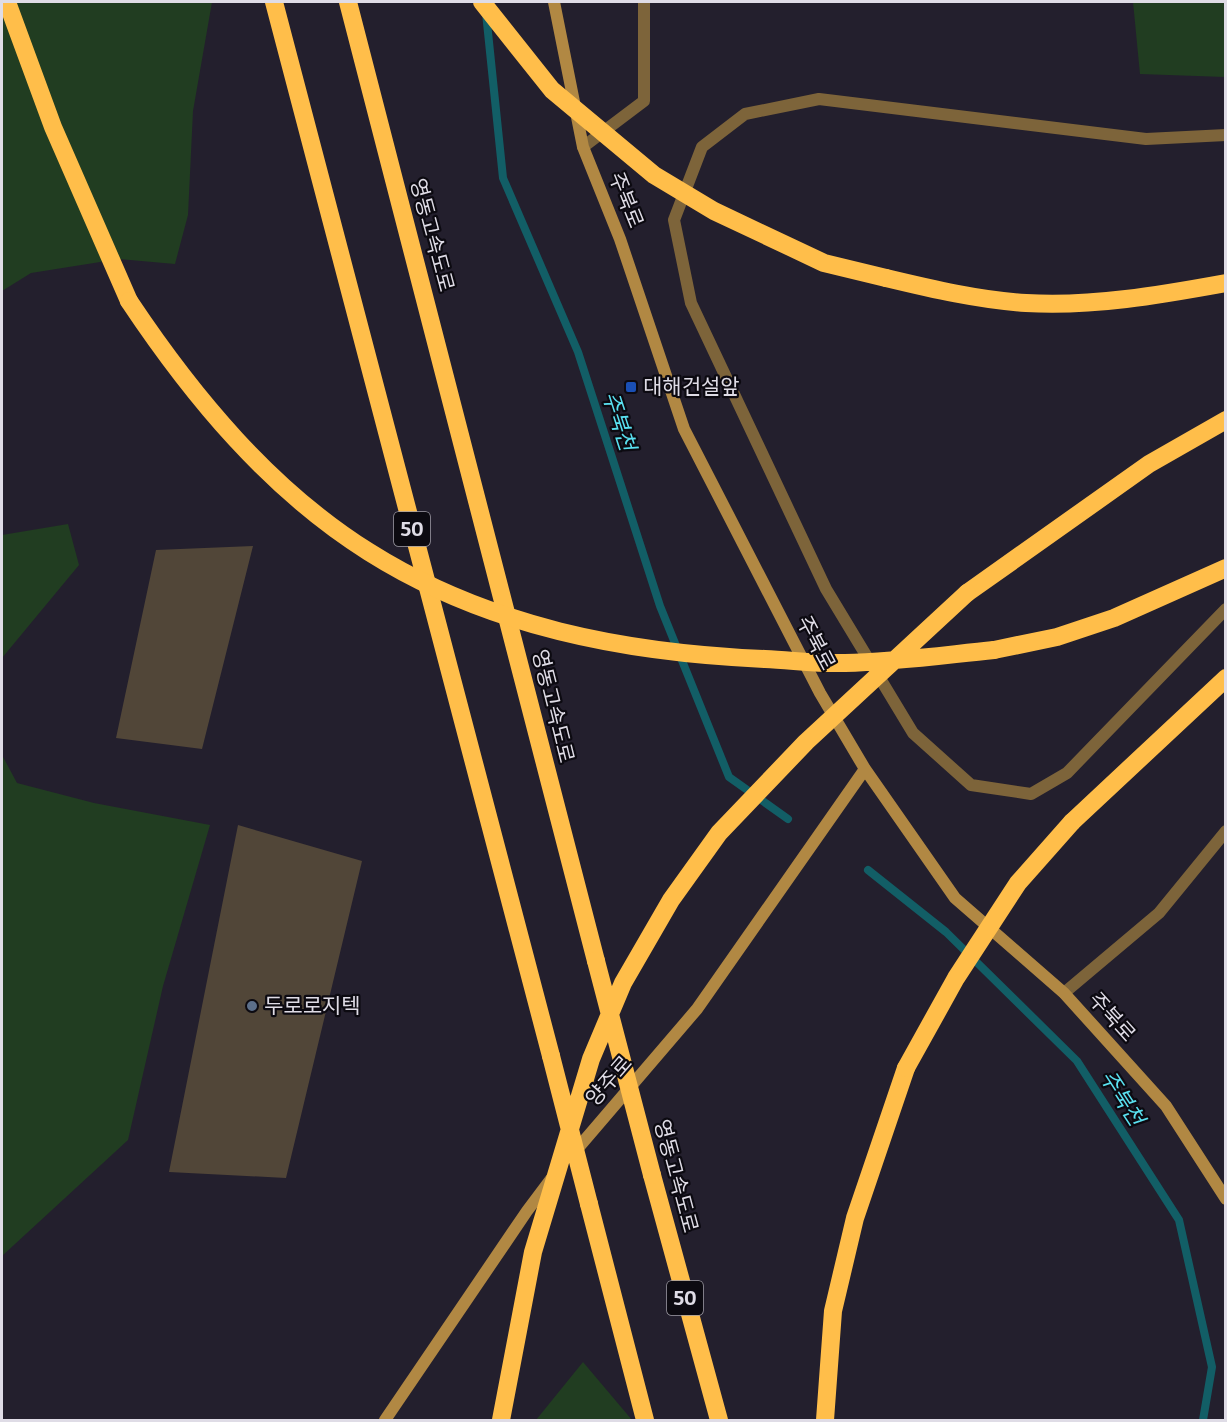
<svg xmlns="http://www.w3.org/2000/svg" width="1227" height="1422" font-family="Bitter,'Noto Sans KR',serif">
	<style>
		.green { fill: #213d21 }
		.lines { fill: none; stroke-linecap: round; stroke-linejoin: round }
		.stream { stroke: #125e66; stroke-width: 8 }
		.building { fill: #514638 }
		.lane { stroke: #7d643a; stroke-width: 12 }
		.street { stroke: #7d643a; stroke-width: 12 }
		.secondary { stroke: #b18843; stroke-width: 12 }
		.highway { stroke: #ffbe4a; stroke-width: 18 }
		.highway-bridge { stroke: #ffbe4a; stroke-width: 18 }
		.transit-dot { fill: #1a4fb4; stroke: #0c0a11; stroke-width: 2 }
		.service-dot { fill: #5c6f8a; stroke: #0c0a11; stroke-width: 2 }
		.labels { text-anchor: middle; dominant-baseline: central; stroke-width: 4.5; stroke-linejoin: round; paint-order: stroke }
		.shield { fill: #0c0a11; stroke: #a09da6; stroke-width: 1.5 }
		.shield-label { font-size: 20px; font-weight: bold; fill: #dfdce6 }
		.street-label { font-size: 21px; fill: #dfdce6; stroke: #0c0a11 }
		.poi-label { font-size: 21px; fill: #dfdce6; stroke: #0c0a11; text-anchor: start }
		.water-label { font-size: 22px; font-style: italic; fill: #5ae1f1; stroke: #0c0a11 }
	</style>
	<rect width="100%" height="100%" fill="#231f2d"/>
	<!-- green -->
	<path class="green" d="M2,2H212L193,111L188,215L175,264L119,259L31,273L2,291Z
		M1133,2H1225V77L1140,74Z
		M68,524L79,565L2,658V535Z
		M2,755L17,783L94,803L210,825L163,986L128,1140L2,1256Z
		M583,1362L632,1420H536Z"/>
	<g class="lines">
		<!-- stream -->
		<path class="stream" d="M486,13L503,178L578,352L660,606L729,777L788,819
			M868,870L946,932L1077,1061L1179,1220L1212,1367L1203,1420"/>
	</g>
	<!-- building -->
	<path class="building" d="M253,546L202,749L116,738L156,550Z
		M238,825L362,861L286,1178L169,1172Z"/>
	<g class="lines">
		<!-- lane -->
		<path class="lane" d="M1226,135L1146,139L819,99L745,114L702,147L674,220L691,303L826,589L913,733L971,785L1031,794L1067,773L1226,609
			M1064,993L1159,913L1226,831"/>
		<!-- street -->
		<path class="street" d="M583,147L644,101V2"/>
		<!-- secondary -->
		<path class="secondary" d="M554,2L583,147L620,239L684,429L820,693L865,769L955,898L1064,993L1166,1106L1226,1199
			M572,1155L697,1009L865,769
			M385,1420L527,1211L551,1179"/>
		<!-- highway -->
		<path class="highway" d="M7,2L53,127L129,301
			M274,2L551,1056
			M348,2L596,961
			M886,278C932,289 979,300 1026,303C1092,307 1160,295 1226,283
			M967,593L1149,464L1226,420
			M994,650L1057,637L1114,618L1226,568
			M1072,822L1226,678
			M652,1175L719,1420
			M589,1204L645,1420
			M825,1420L833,1311L855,1218L906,1068"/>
		<!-- highway-bridge -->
		<path class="highway-bridge" d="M482,2L552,90L654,175L714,211L824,263L886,278
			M129,301C193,397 270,490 369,552C488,627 626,653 765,659C791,660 818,664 845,663C895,662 944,655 994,650
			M596,961L652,1175
			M551,1056L589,1204
			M906,1068L956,978L1018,883L1072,822
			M501,1420L533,1252L591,1059L623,983L671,900L719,833L806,742L967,593"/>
	</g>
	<!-- markers -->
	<rect class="transit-dot" x="625" y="381" width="12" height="12" rx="3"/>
	<circle class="service-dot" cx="252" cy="1006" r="6"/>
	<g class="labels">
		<!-- shield labels -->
		<g class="shield">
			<rect x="394" y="512" width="36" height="34" rx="4.5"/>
			<rect x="667" y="1281" width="36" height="34" rx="4.5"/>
		</g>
		<g class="shield-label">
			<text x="412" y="529">50</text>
			<text x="685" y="1298">50</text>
		</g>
		<!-- street labels -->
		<g class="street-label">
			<text transform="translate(626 200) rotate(68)">주북로</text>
			<text transform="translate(432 235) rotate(75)">영동고속도로</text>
			<text transform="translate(816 643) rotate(62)">주북로</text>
			<text transform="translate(553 706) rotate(76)">영동고속도로</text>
			<text transform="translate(1112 1017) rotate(48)">주북로</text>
			<text transform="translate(609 1081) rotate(-49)">양주로</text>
			<text transform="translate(676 1176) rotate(75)">영동고속도로</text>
		</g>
		<!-- poi labels -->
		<g class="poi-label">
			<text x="643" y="387">대해건설앞</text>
			<text x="264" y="1006">두로로지텍</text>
		</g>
		<!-- water labels -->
		<g class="water-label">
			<text transform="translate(619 421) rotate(72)">주북천</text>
			<text transform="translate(1122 1098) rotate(57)">주북천</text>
		</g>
	</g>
	<!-- border -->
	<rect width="1227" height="1422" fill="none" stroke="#dfdce6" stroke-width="6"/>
</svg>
